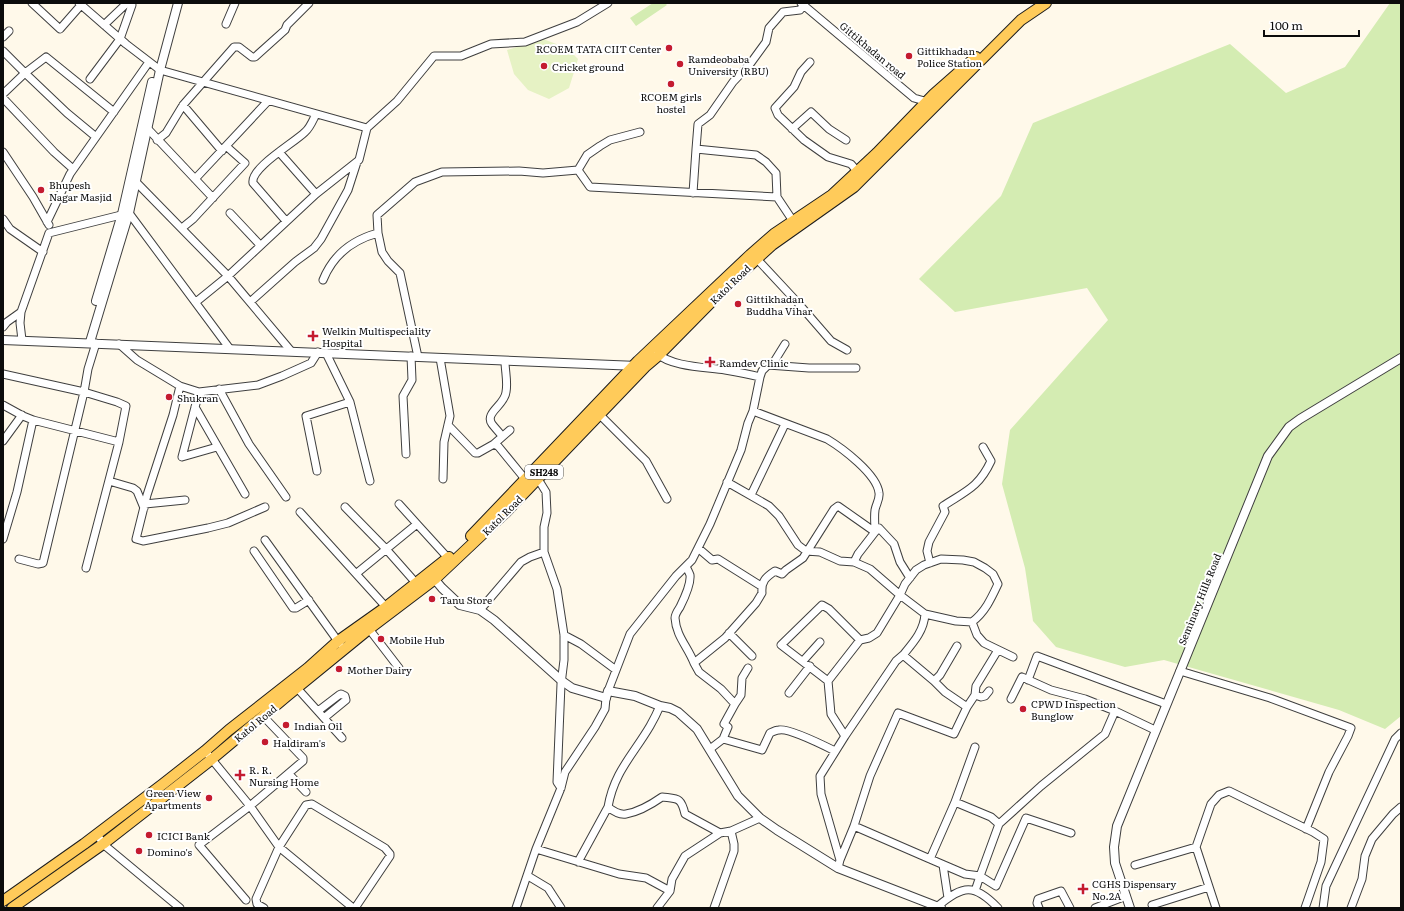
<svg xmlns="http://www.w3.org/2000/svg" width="1404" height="911" font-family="Literata,serif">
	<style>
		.green { fill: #d4ecb2 }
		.pitch { fill: #e6f2c4 }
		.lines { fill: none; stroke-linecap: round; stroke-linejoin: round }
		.minor-casing { stroke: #3f3f3f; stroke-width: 9 }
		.tertiary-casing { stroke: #3f3f3f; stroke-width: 10 }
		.primary-casing { stroke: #1d1d1d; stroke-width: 12 }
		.minor { stroke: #fff; stroke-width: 7 }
		.tertiary { stroke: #fff; stroke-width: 8 }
		.primary { stroke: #ffcb5a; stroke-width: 10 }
		.poi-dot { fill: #c41b30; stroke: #fff; stroke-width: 1.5 }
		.labels { text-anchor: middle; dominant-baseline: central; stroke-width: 4; stroke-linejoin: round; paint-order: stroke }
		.shield { fill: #fff; stroke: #555; stroke-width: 1 }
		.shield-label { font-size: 9px; font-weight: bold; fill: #0c0c0c }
		.poi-label { font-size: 10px; fill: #0c0c0c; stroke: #fff; text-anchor: start }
		.street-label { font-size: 10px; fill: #0c0c0c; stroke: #fff }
	</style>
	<rect width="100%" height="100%" fill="#fff9ea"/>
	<!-- green -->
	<path class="green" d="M653,3H665L667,5L636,26L630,18Z
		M1390,3H1401V716L1385,729L1339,710L1164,660L1125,667L1056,647L1033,621L1025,568L1002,484L1010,430L1108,320L1087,288L955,312L919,279L1001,196L1033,123L1230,44L1286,93L1345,67Z"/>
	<!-- pitch -->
	<path class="pitch" d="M543,39L567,48L578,59L569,88L549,99L528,90L514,74L507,50Z"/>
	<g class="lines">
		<!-- minor casing -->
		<g class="minor-casing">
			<path id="minor" d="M32,3L60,29L81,5
				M79,3L126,44L160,70L367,128
				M801,3L914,98L928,102L930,104
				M226,24L235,3
				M104,25L127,3
				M3,37L9,31
				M3,51L25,73L3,94
				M810,62L801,72L794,87L775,108L778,115L804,140L828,157L851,164L857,171
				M90,79L120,39L132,5L131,3
				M3,98L54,152L73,169
				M183,105L222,151
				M148,129L213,198
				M792,129L811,112L829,129L846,140
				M640,132L610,140L600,146L587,155L578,170L590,187L777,197L795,224
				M96,137L67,113L25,73L46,57L114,112
				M157,140L166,133L183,105L234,47H239L252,57H255L285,30L287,25L309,3
				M696,149L698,124L710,115L733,82L750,64L766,42L769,28L783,12L800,10L804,5
				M3,152L33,197L49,225
				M279,152L316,194
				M195,179L268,101
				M136,182L228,276L291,351
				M693,193L696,149L756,155L766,162L776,173L777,197
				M230,213L260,245
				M3,219L10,229L43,252
				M286,221L253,183C250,168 294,143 305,132C310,128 313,120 316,114
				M47,222L70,174L149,62
				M182,228L193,219L245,163L226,146
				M757,259L798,303L831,341L847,350
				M323,280C333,255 352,240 378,233
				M196,302L228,276L316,194L359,160L367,128L397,101L434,56H461L491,44L525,42L577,22L608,3
				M250,302L295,262L314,248L321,239L348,190L357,162
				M21,312L20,323L22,340
				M3,327L7,322L21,312L49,233L129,213L230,349
				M119,344L137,360L180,386L199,392L258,385L282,376L311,363L318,352
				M656,353C672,367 705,367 725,370C737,372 748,374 760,377
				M418,357L400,273L388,261L382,252L378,233L377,215L415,182L442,172L519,171L543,173L578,170
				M440,358L450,416L444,442L443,479
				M772,365L785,344
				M3,374L84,392L88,369L96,343
				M180,386L173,415L147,495L136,539L143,541L208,528L228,523L265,507
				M219,389L249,444L286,497
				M199,392L182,457L217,447
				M350,402L370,481
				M3,405L23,416L33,420L17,492L3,539
				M195,407L245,494
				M753,411L827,439C842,448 877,474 879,493C880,499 876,504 875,510C874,517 875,525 875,532L879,528L894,544L900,562L910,578
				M599,414L646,461L667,499
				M33,420L119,442
				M448,425L475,453H478L494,444L498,446L525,479
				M502,436C499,432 495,428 492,424C484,413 505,405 506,392C508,382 505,371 505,361
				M3,441L22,415
				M494,444L510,430
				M406,454L403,396L412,380L411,356
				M317,471L306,416L350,402L326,353
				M538,479L546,492L547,513L544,527V552L557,589L564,635V660L561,684L557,782L561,788
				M109,481L133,488L137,491L144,508
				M727,482L769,506L779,516L798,545L806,551L820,552L840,561L854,562L870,569L900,595L925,614L956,621L972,622
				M751,495L785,424
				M145,504L185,500
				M345,507L386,549L416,583
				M300,512L386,607
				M417,524L448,558
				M265,540L340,644
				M698,548L712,560L718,559L761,586
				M254,551L293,608H296L309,600
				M19,559L38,564L43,563L84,392L117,402L126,406L119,442L86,568
				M930,563L927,551L929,542L945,512L943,506C966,491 979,487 991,461L983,447
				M686,566C687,569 689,572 690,575C691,583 684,599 680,607C678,610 675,614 675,618C676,636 688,647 694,663
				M357,573L417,524L399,504
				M480,610L521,562L530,557L544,552
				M369,629L399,668
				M729,633L752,656
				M564,635L581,644L616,670
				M903,655C913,643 924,631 925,614
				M803,661L820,642
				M1180,671L1270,698L1351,728L1348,736L1329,772L1306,829
				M1028,680L1037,656L1166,704
				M828,681L781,645L822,605L829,609L860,640
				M934,681L940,675L957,646
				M297,688L342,738
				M608,691L630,634L676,576L692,560L710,524L741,450L748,423L753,411L760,377L762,371L768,365L809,368H856
				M789,693L810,666
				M975,695L981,697L985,696L989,691
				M1011,699L1022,677L1051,690L1085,699L1115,711L1155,730
				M735,704L741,695L742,678L748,668
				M660,706C657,713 654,719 650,726C633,755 614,772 608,807C613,811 620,815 626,814C638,812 652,804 662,797C678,799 681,797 685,814L720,833L731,831L760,818
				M967,707L975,695L976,686L998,650
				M318,711L339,695L341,694L345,696L346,700L324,718
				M723,739L762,750L770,733C772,732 776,730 779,730C789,728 825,746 835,751
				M710,749L723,739L728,727L724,724L735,704L721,689L699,672L694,663L725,638L756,603L762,593C761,581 766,577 775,571L782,574L786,570L803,558L834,509L838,506L875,532L858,554L854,562
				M205,751L250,806L279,847L353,908
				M289,774L306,792
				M955,802L975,747
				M999,824L1041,786L1105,734L1115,711
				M854,826L930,859L955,802L991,817L999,824L980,876L965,874L930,859
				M97,834L103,844L180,908
				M536,849L619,874L646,878L670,891
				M840,860L854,826L870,776L898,713L954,734L967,707L945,692L934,681L903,655L896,661L845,736
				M578,862L608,807
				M943,865L948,898
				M1135,865L1196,847
				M838,868L840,860L821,794L820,776L845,736L831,714L828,681L860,640L869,638L877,633L900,595L905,584L916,570L924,565L941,559L963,560L974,562L985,568L993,574L998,584C991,599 985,612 972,622L977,635L984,643L1013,657
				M528,876L548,888L561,908
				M975,891L980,876L996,886L1026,818L1071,833
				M246,900L199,845L250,806L303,761V758L263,716
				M1152,905L1209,887
				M938,906C963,885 974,883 998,908
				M264,908L257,904L256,899L279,847L306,805L312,804L385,848L390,854V856L355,908
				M516,908L536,849L561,788L565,772L595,727L605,709L606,698
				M657,908L670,891L672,879L685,856L720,833
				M714,908L734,851V844L731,831
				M1039,908L1037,903L1038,899L1061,891L1070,908
				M1095,908L1126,896
				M1216,908L1196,847L1211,804L1219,795L1229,791L1313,832L1324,839L1321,862L1305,908
				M1323,908L1326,886L1395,739L1401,733
				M1351,908L1362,879L1365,856L1372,839L1393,814L1401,807"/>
		</g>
		<!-- tertiary casing -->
		<g class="tertiary-casing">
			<path id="tertiary" d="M96,301L122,214L152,82
				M3,340L638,366
				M90,342L129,213L160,70L178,3
				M431,575L442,588L460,605L480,610L494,620L562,681L572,688L606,698L608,691L635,696L660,706L670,708L678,712L697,729L738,796L760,818L777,830L838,868L941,908
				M1130,908L1115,863L1114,847L1117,826L1268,456L1289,427L1300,419L1401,358"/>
		</g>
		<!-- primary casing -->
		<g class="primary-casing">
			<path id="primary" d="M471,536L638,361L750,255L774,234L832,195L877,153L934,94L976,57
				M3,901L84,844L163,784L205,751L229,730L308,668L338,641L386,607L449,557
				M12,908L103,844L212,759L287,696L369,629L435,579L505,513L645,367L658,356L725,288L772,245L854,187L1021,20L1046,3"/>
		</g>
		<!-- minor -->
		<use href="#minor" class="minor"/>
		<!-- tertiary -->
		<use href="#tertiary" class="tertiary"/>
		<!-- primary -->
		<use href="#primary" class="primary"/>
	</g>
	<!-- markers -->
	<g class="poi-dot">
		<circle cx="669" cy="48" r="4"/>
		<circle cx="909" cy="56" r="4"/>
		<circle cx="680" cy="64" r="4"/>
		<circle cx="544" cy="66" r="4"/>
		<circle cx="671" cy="84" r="4"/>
		<circle cx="41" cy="190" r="4"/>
		<circle cx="738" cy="304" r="4"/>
		<path d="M311 330h4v4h4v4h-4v4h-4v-4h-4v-4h4z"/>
		<path d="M708 356h4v4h4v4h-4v4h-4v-4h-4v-4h4z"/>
		<circle cx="169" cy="397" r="4"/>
		<circle cx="432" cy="599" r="4"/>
		<circle cx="381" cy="639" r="4"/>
		<circle cx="339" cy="669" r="4"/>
		<circle cx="1023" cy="709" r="4"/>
		<circle cx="286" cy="725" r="4"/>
		<circle cx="265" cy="742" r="4"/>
		<path d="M238 769h4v4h4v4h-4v4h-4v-4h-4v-4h4z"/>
		<circle cx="209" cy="798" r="4"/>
		<circle cx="149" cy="835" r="4"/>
		<circle cx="139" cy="851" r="4"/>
		<path d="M1081 883h4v4h4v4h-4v4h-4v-4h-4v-4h4z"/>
	</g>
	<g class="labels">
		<!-- shield labels -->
		<rect class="shield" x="525" y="465" width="38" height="14" rx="3"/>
		<g class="shield-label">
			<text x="544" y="472">SH248</text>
		</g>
		<!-- poi labels -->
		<g class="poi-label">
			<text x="661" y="48" text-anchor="end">RCOEM TATA CIIT Center</text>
			<text x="917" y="50">Gittikhadan<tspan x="917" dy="12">Police Station</tspan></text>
			<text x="688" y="58">Ramdeobaba<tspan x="688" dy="12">University (RBU)</tspan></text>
			<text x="552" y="66">Cricket ground</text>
			<text x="671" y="96" text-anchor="middle">RCOEM girls<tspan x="671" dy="12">hostel</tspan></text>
			<text x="49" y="184">Bhupesh<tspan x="49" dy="12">Nagar Masjid</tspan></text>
			<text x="746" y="298">Gittikhadan<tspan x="746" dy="12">Buddha Vihar</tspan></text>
			<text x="322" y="330">Welkin Multispeciality<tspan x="322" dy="12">Hospital</tspan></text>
			<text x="719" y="362">Ramdev Clinic</text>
			<text x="177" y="397">Shukran</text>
			<text x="440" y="599">Tanu Store</text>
			<text x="389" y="639">Mobile Hub</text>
			<text x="347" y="669">Mother Dairy</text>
			<text x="1031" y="703">CPWD Inspection<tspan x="1031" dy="12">Bunglow</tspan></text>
			<text x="294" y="725">Indian Oil</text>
			<text x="273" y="742">Haldiram's</text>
			<text x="249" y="769">R. R.<tspan x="249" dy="12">Nursing Home</tspan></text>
			<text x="201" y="792" text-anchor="end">Green View<tspan x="201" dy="12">Apartments</tspan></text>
			<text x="157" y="835">ICICI Bank</text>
			<text x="147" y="851">Domino's</text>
			<text x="1092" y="883">CGHS Dispensary<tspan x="1092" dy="12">No.2A</tspan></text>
		</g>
		<!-- street labels -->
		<g class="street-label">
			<text transform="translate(873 50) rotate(40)">Gittikhadan road</text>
			<text transform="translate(730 284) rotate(-44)">Katol Road</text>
			<text transform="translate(502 515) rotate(-45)">Katol Road</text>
			<text transform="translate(1199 599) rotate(-68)">Seminary Hills Road</text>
			<text transform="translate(255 723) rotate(-40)">Katol Road</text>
		</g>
	</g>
	<!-- border -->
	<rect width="1404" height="911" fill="none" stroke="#0c0c0c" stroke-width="8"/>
	<!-- scale -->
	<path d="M1264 30v6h95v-6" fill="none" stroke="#0c0c0c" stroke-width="2"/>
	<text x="1270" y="30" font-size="12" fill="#0c0c0c" stroke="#ffffff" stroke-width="3" paint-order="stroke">100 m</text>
</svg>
